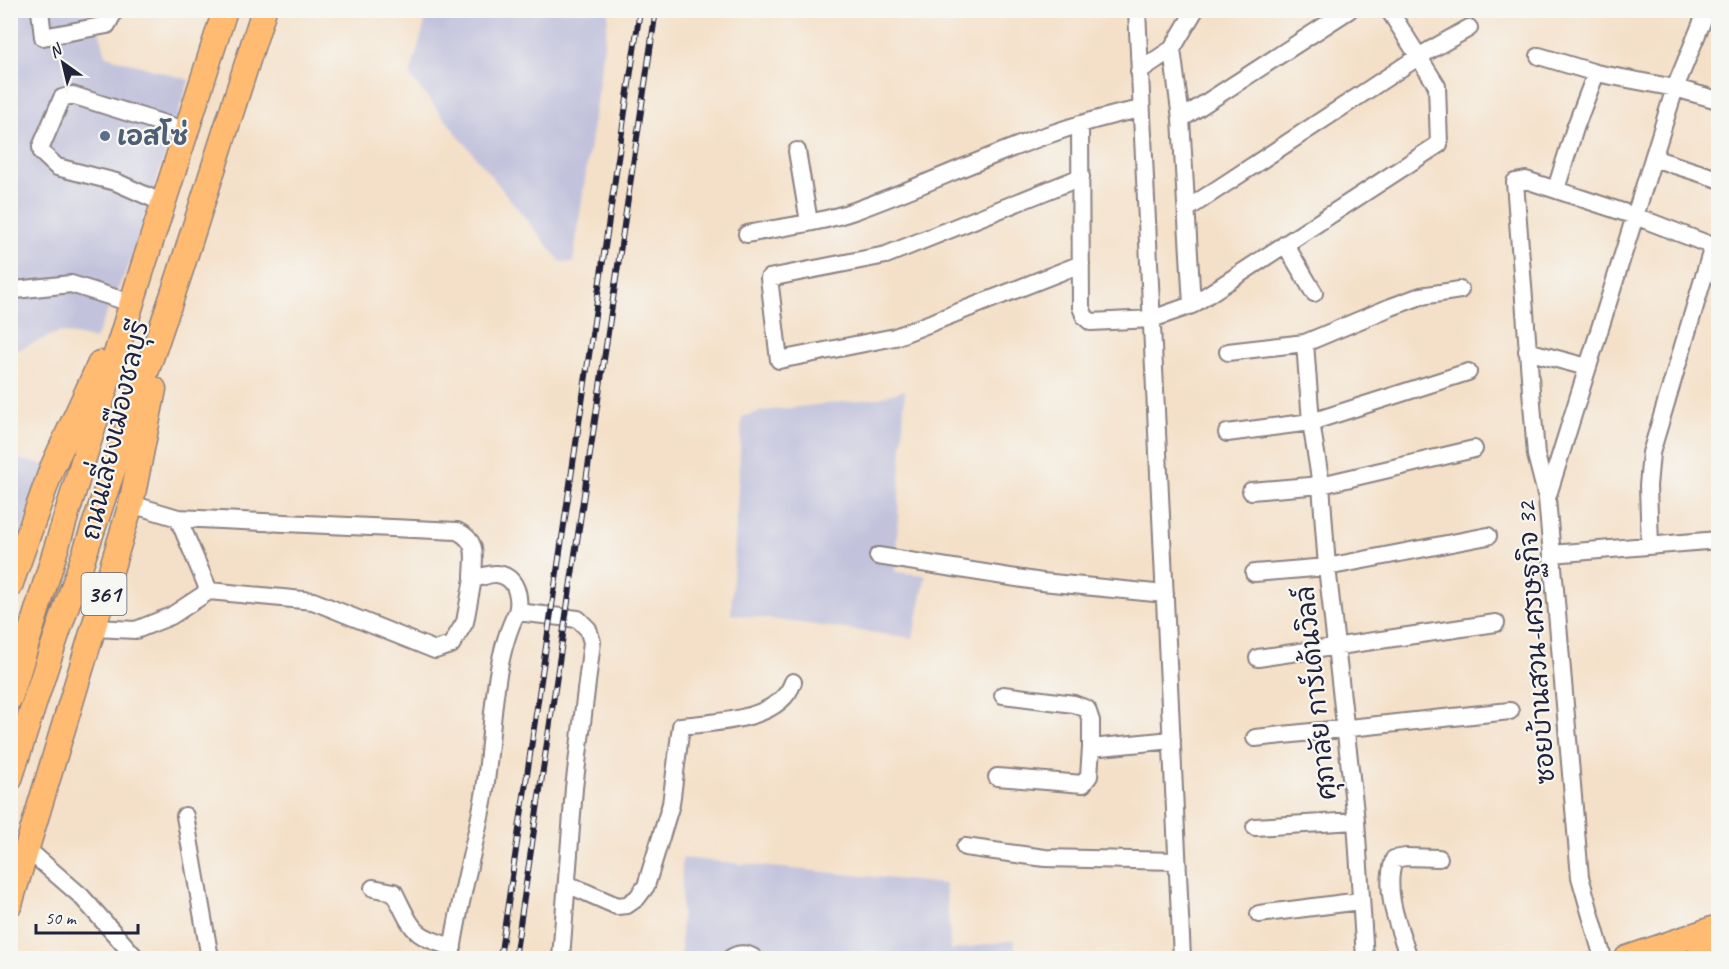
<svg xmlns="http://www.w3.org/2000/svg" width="1729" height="969" font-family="Caveat,'Playpen Sans Thai',sans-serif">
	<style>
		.industrial { fill: #c2c2dc }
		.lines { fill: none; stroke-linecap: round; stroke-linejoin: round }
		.minor-casing { stroke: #8b8182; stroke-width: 20 }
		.highway-casing { stroke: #8b8182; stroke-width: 27 }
		.minor { stroke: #fff; stroke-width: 16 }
		.highway { stroke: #ffbb71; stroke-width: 24 }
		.rail-casing { stroke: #22223b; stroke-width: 6 }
		.rail { stroke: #f6f6f2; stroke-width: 4; stroke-dasharray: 11; stroke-linecap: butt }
		.service-dot { fill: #5c6f8a; stroke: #f6f6f2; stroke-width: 2 }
		.labels { text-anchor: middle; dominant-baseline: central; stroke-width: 4.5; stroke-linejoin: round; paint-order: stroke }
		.shield { fill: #f6f6f2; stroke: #626272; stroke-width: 1.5 }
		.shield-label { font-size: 24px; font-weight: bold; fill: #22223b }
		.service-label { font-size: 26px; font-weight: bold; fill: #4e5e75; stroke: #f6f6f2; text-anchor: start }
		.street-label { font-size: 26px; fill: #22223b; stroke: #f6f6f2 }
	</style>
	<rect width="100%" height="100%" fill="#f6f6f2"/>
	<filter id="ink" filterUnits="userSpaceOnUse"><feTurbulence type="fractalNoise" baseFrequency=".0167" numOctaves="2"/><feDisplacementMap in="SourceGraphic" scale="12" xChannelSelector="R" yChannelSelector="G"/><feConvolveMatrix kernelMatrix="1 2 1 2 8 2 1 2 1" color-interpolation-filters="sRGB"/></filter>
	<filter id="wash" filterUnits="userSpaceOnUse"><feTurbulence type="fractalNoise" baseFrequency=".008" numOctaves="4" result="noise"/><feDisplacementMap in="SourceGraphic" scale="24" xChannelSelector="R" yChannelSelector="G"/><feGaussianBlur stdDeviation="1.35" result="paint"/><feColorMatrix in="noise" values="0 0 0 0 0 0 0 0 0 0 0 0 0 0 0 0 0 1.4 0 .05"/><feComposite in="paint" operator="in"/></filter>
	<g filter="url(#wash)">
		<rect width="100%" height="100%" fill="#f4e0c8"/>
		<!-- industrial -->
		<path class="industrial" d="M11,11H110L99,29L106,56L189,80L130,262L95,339L59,332L11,353Z
			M428,11H609L573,263L561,262L410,76Z
			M905,390L895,572L926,575L913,638L731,614L742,417L763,411L879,398Z
			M11,458L46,465L11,563Z
			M682,858L945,884L951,950L1014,940L1016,958H681Z"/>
	</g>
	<g filter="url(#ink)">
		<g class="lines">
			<!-- minor casing -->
			<g class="minor-casing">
				<path id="minor" d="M40,10L43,37L107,25L115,10
					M1137,10L1182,958
					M1172,49L1181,119L1192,305
					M1539,56L1596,73L1675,88L1718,100
					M1139,71L1172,49L1195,10
					M1181,119L1349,10
					M1080,124L1081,307L1085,317L1091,322L1152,319L1192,305L1439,144L1437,86L1389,10
					M797,151L809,222
					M1653,158L1718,179
					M1081,177L886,255L769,278L779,360L895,337L1081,264
					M1556,189L1575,128L1596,73
					M163,203L116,182L57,167L42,153L41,147L62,98L72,95L187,131
					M1187,209L1418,57L1469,28
					M747,234C782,227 820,223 854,211C949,177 1041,128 1141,109
					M1285,244L1314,293
					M15,290L71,284L128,302
					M1305,343L1311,422L1321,485L1327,567L1356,821L1365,958
					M1527,351L1587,367
					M1228,352L1305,343L1391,307L1421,296L1460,290
					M1227,433L1311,422L1468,372
					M1251,491L1321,485L1474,449
					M1547,498L1536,455L1515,182L1526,180L1635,216L1718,248
					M131,504L178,518L209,591L313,601L435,650L451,645L465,622L473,579C480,578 490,573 497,574C516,576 521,597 517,612
					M178,518L457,531C480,542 473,558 473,579
					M1650,546L1648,486L1651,453L1713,246
					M1552,554L1718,540
					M878,556L1042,582L1165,594
					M1254,573L1327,567L1488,536
					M94,628L136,630L171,616L209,591
					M1258,658L1496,623
					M1003,695L1074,704L1087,709L1091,721V748L1172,740
					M1255,738L1510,711
					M997,777L1083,784L1089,776L1091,748
					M185,816L210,958
					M1255,827L1356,821
					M965,847L1045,858L1177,861
					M27,849L81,896L136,958
					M567,884L617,906L627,905L637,898L646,886L671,804L681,726C716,722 780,721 793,682
					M373,888L394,892C413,929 411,936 453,947
					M1259,914L1360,901
					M451,958C458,904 474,851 484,796C493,740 491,662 517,612L578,619L588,629L592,642L574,788L561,958
					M731,958C738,953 747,953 754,958
					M1409,958C1399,927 1383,893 1394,859L1406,857L1439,858
					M1603,958L1580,877L1547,498L1675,88L1707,10"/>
			</g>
			<!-- highway casing -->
			<g class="highway-casing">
				<path id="highway" d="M10,586L52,468L100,363
					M10,698L141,273L225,10
					M10,779L47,664L178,279L264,10
					M10,904L131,504L154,389
					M1627,958L1718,927
					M1698,958L1718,951"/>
			</g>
			<!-- minor -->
			<use href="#minor" class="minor"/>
			<!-- highway -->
			<use href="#highway" class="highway"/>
			<!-- rail casing -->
			<g class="rail-casing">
				<path id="rail" d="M500,958L640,10
					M515,958L656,10"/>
			</g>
			<!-- rail -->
			<use href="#rail" class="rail"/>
		</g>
	</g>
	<!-- markers -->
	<circle class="service-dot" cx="105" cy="136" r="6"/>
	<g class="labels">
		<!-- shield labels -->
		<rect class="shield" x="81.5" y="573" width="45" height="42" rx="4.5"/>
		<g class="shield-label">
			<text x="104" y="594">361</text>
		</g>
		<!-- service labels -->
		<g class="service-label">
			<text x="117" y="136">เอสโซ่</text>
		</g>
		<!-- street labels -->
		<g class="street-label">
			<text transform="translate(115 430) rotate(-77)">ถนนเลี่ยงเมืองชลบุรี</text>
			<text transform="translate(1536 643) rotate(-94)">ซอยบ้านสวน-เศรษฐกิจ 32</text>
			<text transform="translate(1316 693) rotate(-96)">ศุภาลัย การ์เด้นวิลล์</text>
		</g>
	</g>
	<!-- margin -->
	<rect width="1729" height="969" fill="none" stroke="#f6f6f2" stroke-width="36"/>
	<!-- north arrow -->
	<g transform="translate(63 63) rotate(326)" stroke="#f6f6f2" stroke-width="4.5" paint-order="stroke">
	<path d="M0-4.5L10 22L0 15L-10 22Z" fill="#22223b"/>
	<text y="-9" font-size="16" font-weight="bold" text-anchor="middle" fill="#22223b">N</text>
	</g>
	<!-- scale -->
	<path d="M36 924v9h102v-9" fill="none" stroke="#22223b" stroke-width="3"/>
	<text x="45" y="924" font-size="18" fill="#22223b" stroke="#f6f6f2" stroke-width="4.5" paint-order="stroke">50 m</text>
</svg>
